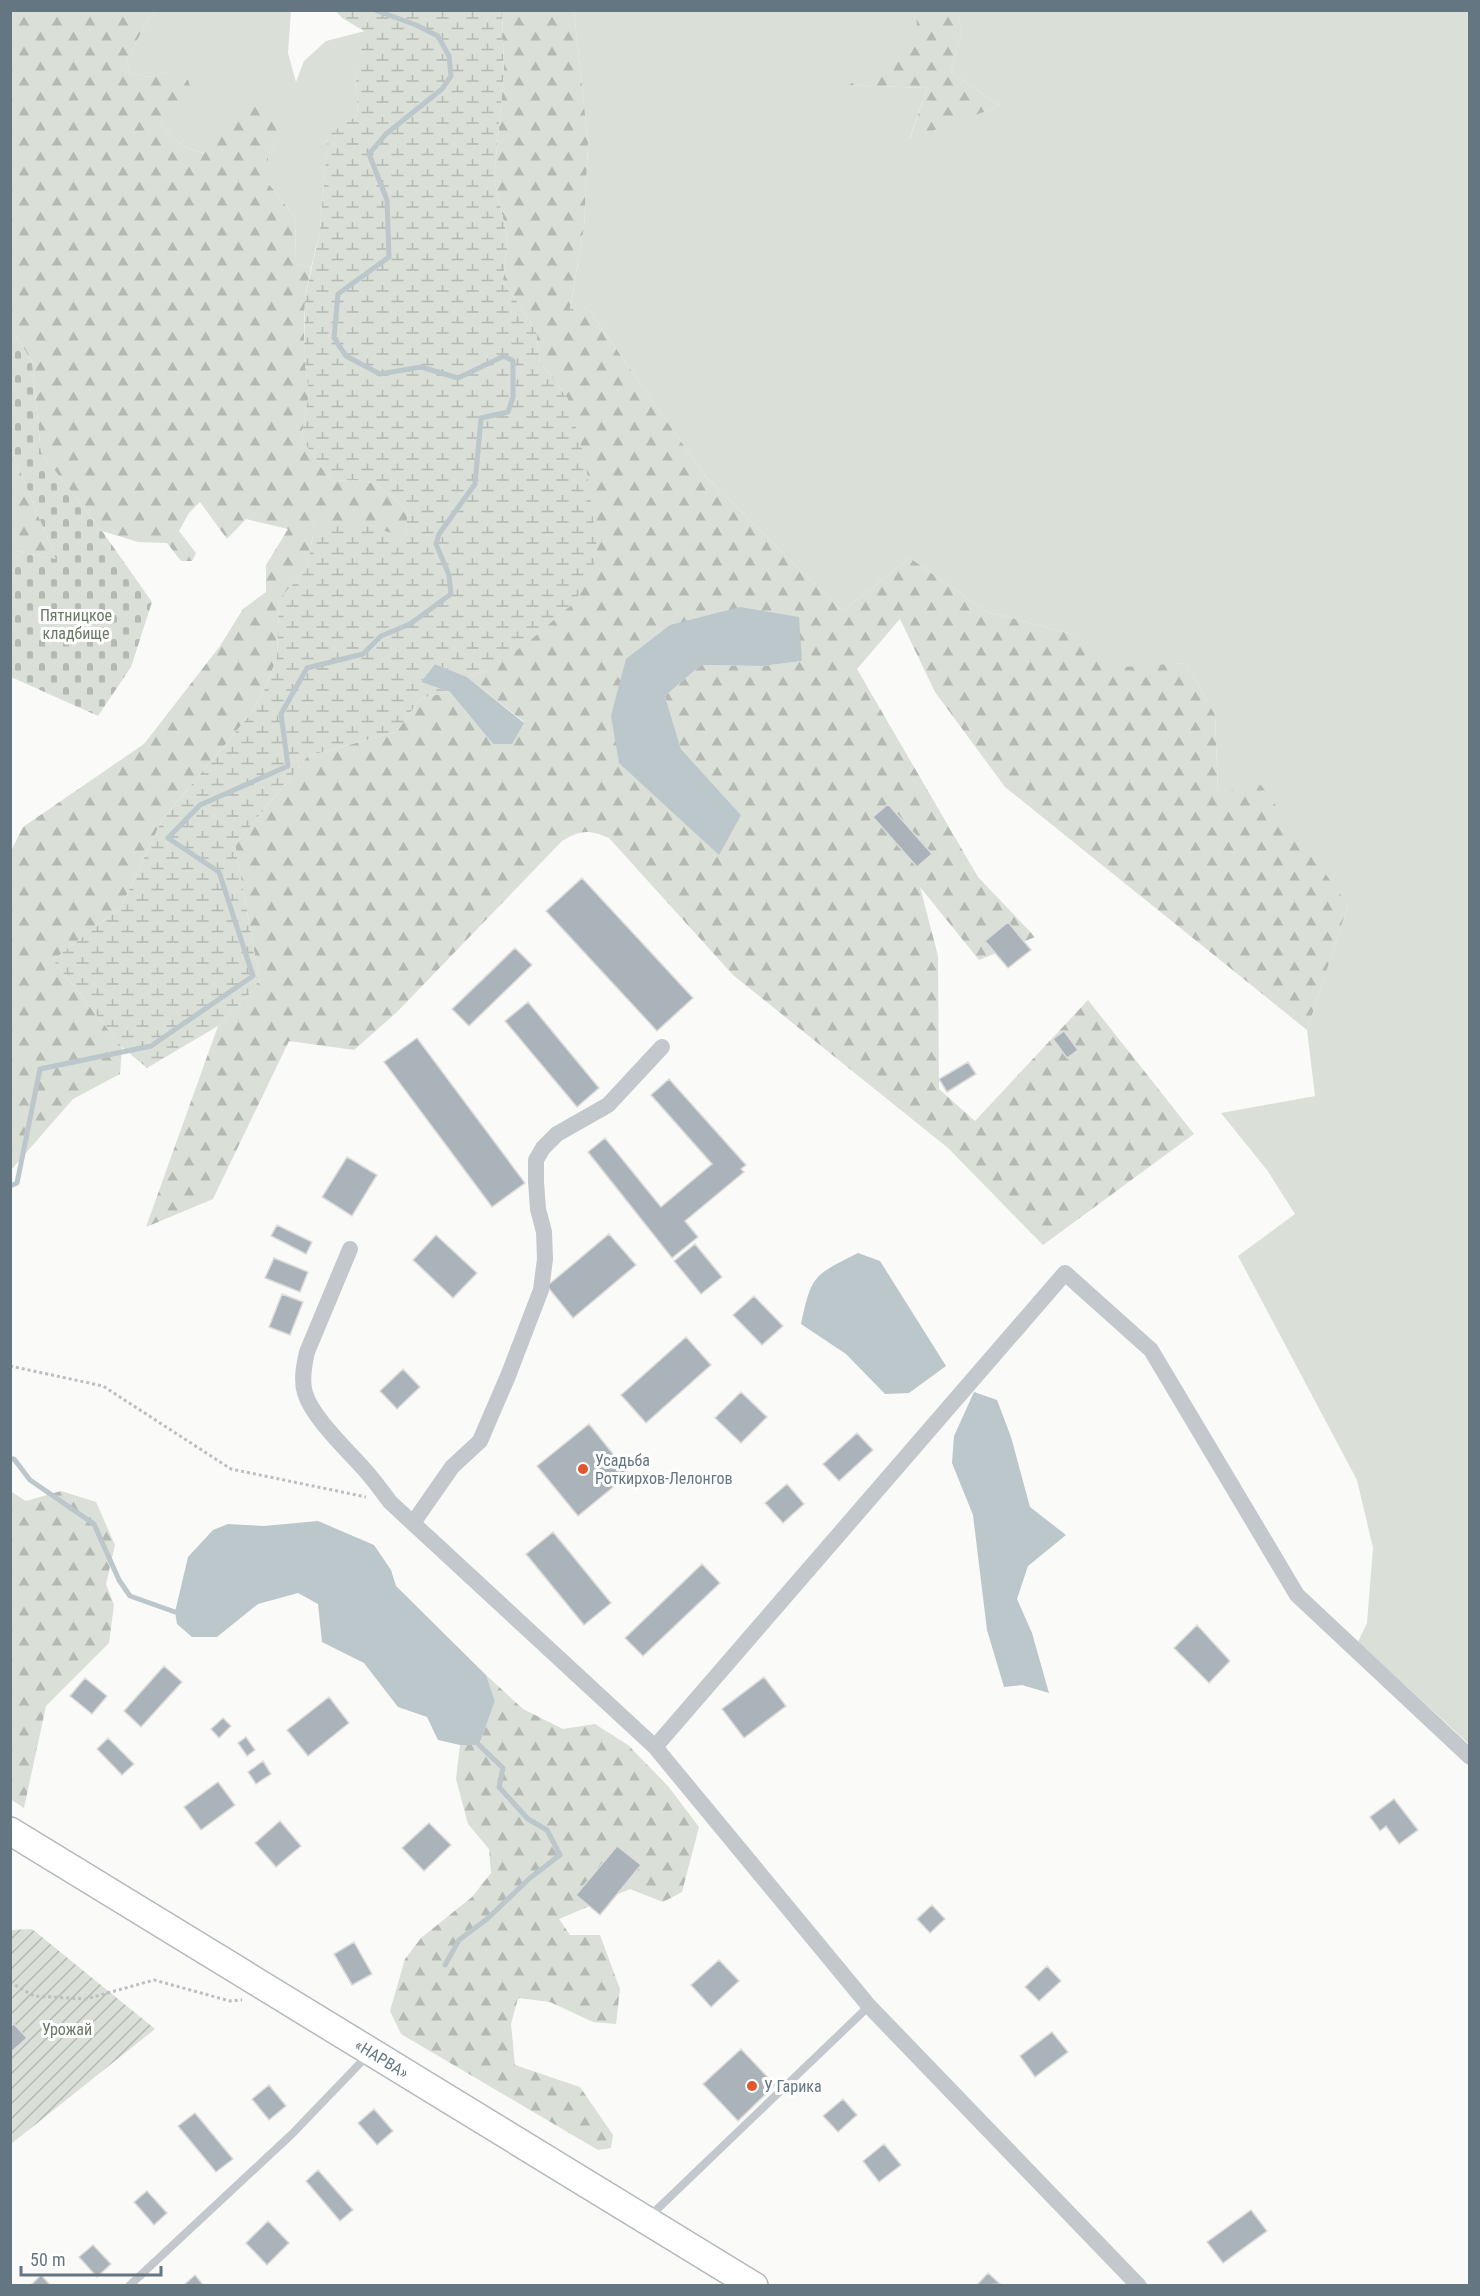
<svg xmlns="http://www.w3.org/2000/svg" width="1480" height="2296" font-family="'Roboto Condensed',sans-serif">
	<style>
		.grass { fill: #dadfd7 }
		.forest { fill: url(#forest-firs); fill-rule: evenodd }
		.wetland { fill: url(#wetland-marsh) }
		.cemetery { fill: url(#cemetery-stones) }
		.garden { fill: url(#garden-furrows) }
		.water { fill: #bbc7cb }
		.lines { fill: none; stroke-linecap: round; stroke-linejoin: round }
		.stream { stroke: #bbc7cb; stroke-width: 5 }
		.building { fill: #aab3b9; stroke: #dcdcda; stroke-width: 1.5 }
		.trunk-casing { stroke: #b4b9bd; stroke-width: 30 }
		.path { stroke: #bbbfc2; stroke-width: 3; stroke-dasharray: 3 3; stroke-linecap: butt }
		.service { stroke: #c3c8cc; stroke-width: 8 }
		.minor { stroke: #c3c8cc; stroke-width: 16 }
		.trunk { stroke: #fff; stroke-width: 27 }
		.poi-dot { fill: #e4572e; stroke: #fff; stroke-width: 2 }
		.labels { text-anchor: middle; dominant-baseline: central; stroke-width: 6; stroke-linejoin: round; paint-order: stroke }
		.park-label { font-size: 16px; fill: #687a64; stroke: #fff }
		.poi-label { font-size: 16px; fill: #657683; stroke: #fff; text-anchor: start }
		.street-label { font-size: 16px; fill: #657683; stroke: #fff }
	</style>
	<defs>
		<pattern id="forest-firs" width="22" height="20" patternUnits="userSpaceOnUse" patternTransform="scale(1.5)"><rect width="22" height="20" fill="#dadfd7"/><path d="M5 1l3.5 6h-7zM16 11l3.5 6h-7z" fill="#b4b9b4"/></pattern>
		<pattern id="wetland-marsh" width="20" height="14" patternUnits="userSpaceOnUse" patternTransform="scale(1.5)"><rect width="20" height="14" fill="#dadfd7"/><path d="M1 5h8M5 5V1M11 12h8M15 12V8" fill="none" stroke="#b4b9b4"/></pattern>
		<pattern id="cemetery-stones" width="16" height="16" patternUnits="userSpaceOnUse" patternTransform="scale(1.5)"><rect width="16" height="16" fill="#dadfd7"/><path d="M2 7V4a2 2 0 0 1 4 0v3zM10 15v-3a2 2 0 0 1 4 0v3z" fill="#b4b9b4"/></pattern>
		<pattern id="garden-furrows" width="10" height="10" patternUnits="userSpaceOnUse" patternTransform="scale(1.5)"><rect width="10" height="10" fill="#dadfd7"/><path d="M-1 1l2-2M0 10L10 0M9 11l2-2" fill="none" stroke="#b4b9b4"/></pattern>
	</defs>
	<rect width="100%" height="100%" fill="#fafaf8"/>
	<!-- grass -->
	<path class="grass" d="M156,11H291L288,53L296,82L304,61L326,41L365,31L356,77L358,115L328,136L320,230L311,268L296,264L295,217L268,183V155L277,141L222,126L212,145L204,153C184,149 173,139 160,124L168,72L149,77L130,73L126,62L148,19Z
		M574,11H916L919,43L850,85L927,88L910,138L1000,106L951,72L962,29L957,11H1469V1744L1358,1642L1367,1623L1373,1548L1357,1480L1238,1256L1295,1214L1267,1170L1221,1113L1315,1096L1307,1030L1348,905L1218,793L1215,715L1186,663L1124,668L1072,634L985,611L910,558L842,611L705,476L587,307L570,310L584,227L588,143Z"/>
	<!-- forest -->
	<path class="forest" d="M11,11H156L148,19L126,62L130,73L149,77L168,72L188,80L194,98L160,124C173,139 184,149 204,153C217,140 222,117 240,109C247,105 259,104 267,102L283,122L277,141L268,155V183L295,217L296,264L311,268L305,298L304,328V356L309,394L301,438L331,481C375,478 377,482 408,512L405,539L363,523H315L307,569L279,599L277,657L266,687L249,716L162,820L121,907L53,960L122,1047L120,1074L73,1099L11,1170L10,853L23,827L144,744L220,646L243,609L266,592V565L288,529L246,519L227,539L200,502L189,513L179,531L196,553L192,561H181L167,543L138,542L102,531L41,453L32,362L11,327Z
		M502,11H574L588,143L584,227L570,309L587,307L705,476L842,611L910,558L985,611L1072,634L1124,667L1186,663L1215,715L1218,793L1261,785L1348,905L1307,1030L1005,787L935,692L900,619L857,669L978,877L1035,937L979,960L920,887L938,956L939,1089L975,1121L1088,1000L1194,1134L1043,1245L948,1148L733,975L609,838C588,829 581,830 562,841L397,1012L354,1050L289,1041L213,1199L146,1227L218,1026L260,983L235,845L308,756L396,732L421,698L450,692L493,744L524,722L467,677L487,670L568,399L540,362L536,331L503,280L508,240L494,178L504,74ZM740,607L802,661L762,666L701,665L665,696L681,749L741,815L611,716Z
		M916,11H957L962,29L951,72L1000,106L910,139L927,88L849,85L918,43Z
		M11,449L56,559L11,550Z
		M10,1491L26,1501L61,1491L96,1502L115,1545L106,1584L114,1605L109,1643L46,1706L24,1808L10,1799Z
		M486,1675L523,1709L563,1729L595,1724L628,1745L668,1786L699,1827L682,1892L663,1902L630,1889L559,1919L570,1935H600L620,1989L616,2024L593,2022L550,2002L518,1998L511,2024L515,2065L580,2087L613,2135L611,2148L598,2150L401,2034L390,2011L405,1959L421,1938L472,1897L491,1873L489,1849L468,1824L456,1779L460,1745H479L495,1701Z"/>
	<!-- wetland -->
	<path class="wetland" d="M336,11H502L504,74L494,178L508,240L503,280L536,331L540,362L568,399L586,464L598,556L575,602L526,644L487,670L467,677L435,664L421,682L450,692L421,698L396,732L308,756L235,845L260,983L218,1026L147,1068L122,1047L53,960L121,907L162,820L249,716L266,687L277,657L279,599L307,569L315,523H363L405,538L408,512C377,482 375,478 331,481L301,438L309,394L304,356L305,298L320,230L328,135L358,115L356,77L364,31L342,18Z"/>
	<!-- cemetery -->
	<path class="cemetery" d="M11,327L32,362L41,453L102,531L152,602L131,667L98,716L11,677V550L56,559L11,449Z"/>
	<!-- garden -->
	<path class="garden" d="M32,1929L155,2029L11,2144V1930Z"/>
	<!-- water -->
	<path class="water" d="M740,607L799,617L802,661L762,666L701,665L665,696L681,749L741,815L719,855L619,763L611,716L626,659L670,625Z
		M435,664L467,677L524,723L512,744H493L450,692L421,682Z
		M858,1253L880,1261L946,1366L909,1393L885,1394L846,1354L801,1324C812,1274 813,1276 858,1253Z
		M974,1392L997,1400L1011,1437L1030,1507L1066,1535L1028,1566L1017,1599L1032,1633L1049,1693L1022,1685L1004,1687L987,1630L973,1515L952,1463L954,1436Z
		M318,1521L374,1545L391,1570L396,1586L486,1675L495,1701L479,1745H460L438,1740L427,1717L398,1707L364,1663L322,1642L318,1604L298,1593L258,1604L217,1637H192L177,1624L175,1612L188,1557L213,1530L228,1524L264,1526Z"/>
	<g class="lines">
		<!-- stream -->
		<path class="stream" d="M10,1186L17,1183L40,1069L151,1046L253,976L219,872L168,838L200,805L288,766L281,714L307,668L363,654L381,636L410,624L451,594L449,575L436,544L439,534L475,484L481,418L508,412L513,397V361L504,356L458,378L421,367L380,374L346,356L334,338L338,294L389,257L387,200L369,154L386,134L442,89L451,76L449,56L438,36L416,25L375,10
			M10,1459H14L30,1480L94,1524L119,1580L130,1596L175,1612
			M445,1965L459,1940L487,1919L530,1878L560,1855L547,1830L528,1819L499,1787L503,1768L479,1745"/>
	</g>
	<!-- building -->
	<path class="building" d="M888,804L932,854L917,867L873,817Z
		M582,878L693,998L657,1031L546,911Z
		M1008,922L1031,950L1008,968L985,941Z
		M515,948L532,965L469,1026L452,1009Z
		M528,1002L599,1088L577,1107L505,1021Z
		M1064,1031L1078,1050L1067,1058L1053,1039Z
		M417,1038L525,1183L492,1207L384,1062Z
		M968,1062L976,1074L947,1092L939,1079Z
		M669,1079L746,1165L741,1169L744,1172L685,1221L698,1237L672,1258L588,1152L605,1138L661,1207L712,1164L651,1095Z
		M347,1157L377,1175L352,1216L322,1197Z
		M277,1225L312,1242L306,1254L271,1236Z
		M609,1234L636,1265L573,1318L547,1286Z
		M436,1235L477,1273L453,1298L413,1260Z
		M695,1244L722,1277L701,1294L674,1261Z
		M274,1258L308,1272L300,1292L265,1278Z
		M282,1294L303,1302L290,1335L269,1327Z
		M754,1296L783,1326L762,1345L733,1315Z
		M686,1337L711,1365L646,1423L621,1395Z
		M403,1369L420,1387L397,1409L380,1391Z
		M741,1392L767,1417L741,1443L715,1418Z
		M589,1424L629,1474L578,1516L537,1466Z
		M857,1433L873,1450L839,1481L823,1464Z
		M787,1484L804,1504L783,1523L765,1503Z
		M553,1532L611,1603L584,1625L526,1554Z
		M702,1564L720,1583L643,1656L625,1638Z
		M1197,1625L1230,1661L1209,1683L1174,1648Z
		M164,1666L182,1682L141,1727L124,1711Z
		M764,1677L786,1706L744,1738L722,1709Z
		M85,1678L107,1696L92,1714L70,1696Z
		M329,1697L349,1723L308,1756L287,1730Z
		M223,1718L231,1726L219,1738L211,1729Z
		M246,1737L255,1750L247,1756L238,1743Z
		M108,1738L134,1764L122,1775L97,1749Z
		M263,1761L271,1774L256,1784L248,1772Z
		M218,1782L235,1805L201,1830L184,1807Z
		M1394,1799L1418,1830L1399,1844L1386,1826L1380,1831L1370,1817Z
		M280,1821L301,1846L276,1867L255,1843Z
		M429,1823L451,1845L424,1871L402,1848Z
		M617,1846L641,1865L600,1915L576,1895Z
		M932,1905L945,1919L930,1933L917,1919Z
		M354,1942L372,1974L352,1985L334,1954Z
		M719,1960L739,1981L711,2007L691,1985Z
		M1047,1966L1061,1981L1039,2001L1025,1987Z
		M14,2024L27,2038L10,2053V2027Z
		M1052,2032L1068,2052L1035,2077L1020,2056Z
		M741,2049L775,2085L738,2121L703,2084Z
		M269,2085L286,2106L269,2120L252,2099Z
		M843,2099L857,2115L838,2132L823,2116Z
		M374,2109L393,2131L377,2145L358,2123Z
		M195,2113L233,2159L216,2172L178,2126Z
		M884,2144L901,2165L879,2182L863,2161Z
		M318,2170L353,2210L340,2221L306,2181Z
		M147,2191L167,2213L154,2225L134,2202Z
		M1251,2210L1267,2231L1223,2263L1207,2242Z
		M268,2221L289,2243L267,2265L246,2243Z
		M93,2245L111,2264L97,2277L79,2257Z
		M988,2273L1000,2284L976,2286Z
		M41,2275L51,2286H30Z
		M195,2275L204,2286H183Z"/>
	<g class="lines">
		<!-- trunk casing -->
		<g class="trunk-casing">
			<g id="trunk">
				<path id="s1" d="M10,1831L754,2286"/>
			</g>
		</g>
		<!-- path -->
		<path class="path" d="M10,1366L103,1386L231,1469L366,1497
			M10,1982L34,1996L86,1999L154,1980L230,2001L242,2000"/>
		<!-- service -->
		<path class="service" d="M648,2218L869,2006
			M129,2286L292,2134L368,2055"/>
		<!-- minor -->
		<path class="minor" d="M350,1249L307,1352C304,1365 301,1380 305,1393C312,1417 347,1450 364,1469C374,1480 382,1491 390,1502L655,1747L869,2006L1139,2286
			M413,1523L452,1467L480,1441L508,1376L541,1290L545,1259L544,1232L538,1209L536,1182V1160L543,1148L557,1134L608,1105L662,1047
			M655,1747L1065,1273L1151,1350L1297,1595L1470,1757"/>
		<!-- trunk -->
		<use href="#trunk" class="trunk"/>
	</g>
	<!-- markers -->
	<g class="poi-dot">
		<circle cx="583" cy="1469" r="6"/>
		<circle cx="752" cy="2086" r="6"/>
	</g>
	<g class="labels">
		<!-- park labels -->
		<g class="park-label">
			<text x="76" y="615">Пятницкое<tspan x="76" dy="18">кладбище</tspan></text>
			<text x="67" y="2029">Урожай</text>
		</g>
		<!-- poi labels -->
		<g class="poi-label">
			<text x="595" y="1460">Усадьба<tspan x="595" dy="18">Роткирхов-Лелонгов</tspan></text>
			<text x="764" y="2086">У Гарика</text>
		</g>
		<!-- street labels -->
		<g class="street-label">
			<text stroke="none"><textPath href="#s1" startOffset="436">«НАРВА»</textPath></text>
		</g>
	</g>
	<!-- border -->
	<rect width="1480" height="2296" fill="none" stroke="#657683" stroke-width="24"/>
	<!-- scale -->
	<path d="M21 2266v9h140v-9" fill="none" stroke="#657683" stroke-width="3"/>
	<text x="30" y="2266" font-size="18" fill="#657683" stroke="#ffffff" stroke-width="4.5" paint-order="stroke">50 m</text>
</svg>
